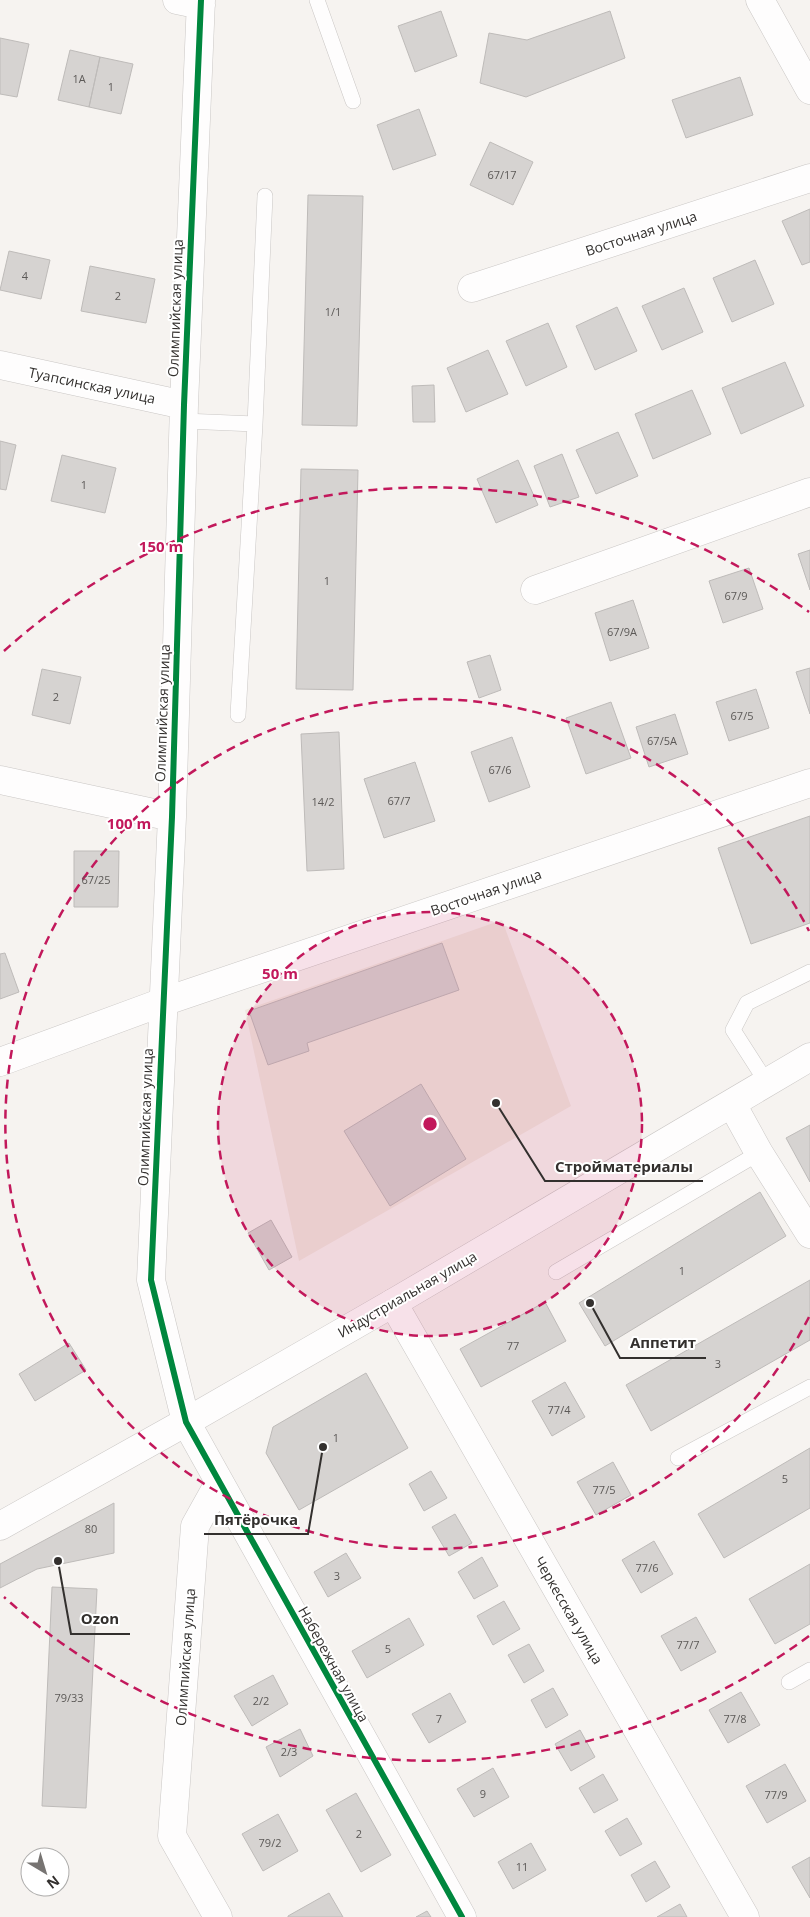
<svg xmlns="http://www.w3.org/2000/svg" width="810" height="1917" font-family="'Open Sans',sans-serif">
	<style>
		.built { fill: #f0e7df }
		.building { fill: #d6d3d1; stroke: #bebbb9 }
		.lines { fill: none; stroke-linecap: round; stroke-linejoin: round }
		.lane-casing { stroke: #cac7c5; stroke-width: 16 }
		.street-casing { stroke: #cac7c5; stroke-width: 29 }
		.secondary-casing { stroke: #cac7c5; stroke-width: 29 }
		.lane { stroke: #fefdfd; stroke-width: 15 }
		.street { stroke: #fefdfd; stroke-width: 28 }
		.secondary { stroke: #fefdfd; stroke-width: 28 }
		.cycleway-casing { stroke: #fff; stroke-width: 9 }
		.cycleway { stroke: #00873e; stroke-width: 6 }
		.ring { fill: none; stroke: #c2185b; stroke-width: 2.5; stroke-dasharray: 9 6 }
		.labels { text-anchor: middle; dominant-baseline: central; stroke-width: 4; stroke-linejoin: round; paint-order: stroke }
		.number-label { font-size: 11px; fill: #5c5957 }
		.street-label { font-size: 14px; fill: #33302e; stroke: #fff }
		.centre { fill: #c2185b; stroke: #fff; stroke-width: 2.5 }
		.ring-label { font-size: 15px; text-anchor: middle; font-weight: bold; fill: #c2185b; stroke: #fff; stroke-width: 4; stroke-linejoin: round; paint-order: stroke }
		.leader { fill: none; stroke: #33302e; stroke-width: 2 }
		.callout-dot { fill: #33302e; stroke: #fff; stroke-width: 2 }
		.callout-label { font-size: 15px; text-anchor: middle; font-weight: bold; fill: #33302e; stroke: #fff; stroke-width: 4; stroke-linejoin: round; paint-order: stroke }
	</style>
	<rect width="100%" height="100%" fill="#f6f3f0"/>
	<!-- built -->
	<path class="built" d="M502,920L571,1106L299,1261L245,1010Z"/>
	<!-- building -->
	<path class="building" d="M441,11L457,56L415,72L398,26Z
		M610,11L625,58L526,97L480,83L489,33L527,40Z
		M0,38L29,44L17,97L0,94Z
		M70,50L100,57L89,107L58,100Z
		M100,57L133,64L121,114L89,107Z
		M740,77L753,115L686,138L672,100Z
		M419,109L436,155L393,170L377,125Z
		M490,142L533,162L513,205L470,185Z
		M308,195L363,196L357,426L302,425Z
		M810,209V262L802,265L782,221Z
		M9,251L50,260L41,299L0,290Z
		M755,260L774,304L732,322L713,278Z
		M90,266L155,279L146,323L81,311Z
		M684,288L703,332L662,350L642,306Z
		M617,307L637,351L595,370L576,326Z
		M548,323L567,367L526,386L506,341Z
		M488,350L508,394L466,412L447,368Z
		M785,362L804,406L741,434L722,388Z
		M434,385L435,422H413L412,386Z
		M692,390L711,434L653,459L635,414Z
		M618,432L638,476L596,494L576,450Z
		M0,441L16,445L6,490L0,489Z
		M562,454L579,497L550,507L534,466Z
		M62,455L116,468L105,513L51,501Z
		M518,460L538,505L496,523L477,479Z
		M301,469L358,470L353,690L296,689Z
		M810,550V590L798,554Z
		M749,568L763,609L723,623L709,581Z
		M633,600L649,648L610,661L595,613Z
		M490,655L501,690L479,698L467,662Z
		M810,668V714L796,672Z
		M42,669L81,677L70,724L32,715Z
		M756,689L769,728L729,741L716,702Z
		M611,702L631,758L586,774L566,718Z
		M675,714L688,754L649,767L636,727Z
		M339,732L344,869L307,871L301,734Z
		M512,737L530,787L489,802L471,752Z
		M415,762L435,821L384,838L364,779Z
		M810,816V923L751,944L718,848Z
		M74,851H119L118,907H74Z
		M442,943L459,990L307,1043L309,1051L268,1065L249,1011Z
		M5,953L19,992L0,999V954Z
		M421,1084L466,1159L390,1206L344,1131Z
		M810,1125V1182L786,1138Z
		M760,1192L786,1236L605,1346L579,1303Z
		M271,1220L292,1257L269,1270L248,1233Z
		M810,1280V1340L651,1431L626,1385Z
		M545,1302L566,1341L481,1387L460,1349Z
		M69,1343L86,1370L35,1401L19,1374Z
		M366,1373L408,1448L299,1510L266,1453L273,1427Z
		M565,1382L585,1417L552,1436L532,1401Z
		M810,1448V1508L724,1558L698,1514Z
		M613,1462L631,1495L596,1515L577,1482Z
		M431,1471L447,1498L424,1511L409,1484Z
		M114,1503V1553L37,1569L0,1588V1564Z
		M455,1514L472,1543L449,1556L432,1527Z
		M654,1541L673,1574L641,1593L622,1560Z
		M346,1553L361,1578L328,1597L314,1572Z
		M482,1557L498,1586L474,1599L458,1572Z
		M810,1564V1624L775,1644L749,1599Z
		M52,1587L97,1589L86,1808L42,1806Z
		M504,1601L520,1629L493,1645L477,1616Z
		M696,1617L716,1652L681,1671L661,1636Z
		M409,1618L424,1645L367,1678L352,1651Z
		M529,1644L544,1671L524,1683L508,1655Z
		M273,1675L288,1704L252,1726L234,1696Z
		M553,1688L568,1715L546,1728L531,1700Z
		M741,1692L760,1725L728,1743L709,1710Z
		M450,1693L466,1722L429,1743L412,1714Z
		M300,1729L313,1756L280,1777L266,1747Z
		M580,1730L595,1757L571,1771L555,1744Z
		M785,1764L806,1801L767,1823L746,1786Z
		M493,1768L509,1797L474,1817L457,1789Z
		M603,1774L618,1800L594,1813L579,1788Z
		M356,1793L391,1855L361,1872L326,1810Z
		M278,1814L298,1851L263,1871L242,1834Z
		M627,1818L642,1844L620,1856L605,1831Z
		M531,1843L546,1870L513,1889L498,1862Z
		M810,1857V1898L792,1867Z
		M655,1861L670,1887L646,1902L631,1875Z
		M329,1893L343,1917H288V1916Z
		M680,1904L687,1917H657Z
		M427,1911L431,1917H416Z"/>
	<g class="lines">
		<!-- lane casing -->
		<g class="lane-casing">
			<path id="lane" d="M317,0L353,101
				M184,421L255,424L265,196
				M238,715L255,424
				M767,1083L733,1030L747,1003L810,972
				M556,1272L759,1153
				M678,1458L810,1387
				M789,1682L810,1670"/>
		</g>
		<!-- street casing -->
		<g class="street-casing">
			<path id="street" d="M177,0L201,5
				M201,0L184,405L172,817L151,1280L186,1422L462,1917
				M760,0L810,90
				M472,288L810,178
				M0,365L184,405
				M535,590L810,492
				M0,780L172,817
				M0,1062L163,1002L810,783
				M732,1104L759,1153L810,1234
				M393,1303L745,1917
				M218,1917L172,1836L195,1526L219,1483"/>
		</g>
		<!-- secondary casing -->
		<g class="secondary-casing">
			<path id="secondary" d="M0,1526L186,1422L393,1303L810,1057"/>
		</g>
		<!-- lane -->
		<use href="#lane" class="lane"/>
		<!-- street -->
		<use href="#street" class="street"/>
		<!-- secondary -->
		<use href="#secondary" class="secondary"/>
		<!-- cycleway casing -->
		<g class="cycleway-casing">
			<path id="cycleway" d="M201,0L184,405L172,817L151,1280L186,1422L462,1917"/>
		</g>
		<!-- cycleway -->
		<use href="#cycleway" class="cycleway"/>
	</g>
	<!-- distance rings -->
	<circle cx="430" cy="1124" r="212" fill="#c2185b" fill-opacity=".12"/>
	<g class="ring">
		<circle cx="430" cy="1124" r="212"/>
		<path d="M809 1317A425 425 0 1 1 809 931"/>
		<path d="M809 1636A637 637 0 0 1 4 1597M4 651A637 637 0 0 1 809 612"/>
	</g>
	<g class="labels">
		<!-- number labels -->
		<g class="number-label">
			<text x="79" y="78">1А</text>
			<text x="111" y="86">1</text>
			<text x="502" y="174">67/17</text>
			<text x="25" y="275">4</text>
			<text x="118" y="295">2</text>
			<text x="333" y="311">1/1</text>
			<text x="84" y="484">1</text>
			<text x="327" y="580">1</text>
			<text x="736" y="595">67/9</text>
			<text x="622" y="631">67/9А</text>
			<text x="56" y="696">2</text>
			<text x="742" y="715">67/5</text>
			<text x="662" y="740">67/5А</text>
			<text x="500" y="769">67/6</text>
			<text x="399" y="800">67/7</text>
			<text x="323" y="801">14/2</text>
			<text x="96" y="879">67/25</text>
			<text x="682" y="1270">1</text>
			<text x="513" y="1345">77</text>
			<text x="718" y="1363">3</text>
			<text x="559" y="1409">77/4</text>
			<text x="336" y="1437">1</text>
			<text x="785" y="1478">5</text>
			<text x="604" y="1489">77/5</text>
			<text x="91" y="1528">80</text>
			<text x="647" y="1567">77/6</text>
			<text x="337" y="1575">3</text>
			<text x="688" y="1644">77/7</text>
			<text x="388" y="1648">5</text>
			<text x="69" y="1697">79/33</text>
			<text x="261" y="1700">2/2</text>
			<text x="439" y="1718">7</text>
			<text x="735" y="1718">77/8</text>
			<text x="289" y="1751">2/3</text>
			<text x="483" y="1793">9</text>
			<text x="776" y="1794">77/9</text>
			<text x="359" y="1833">2</text>
			<text x="270" y="1842">79/2</text>
			<text x="522" y="1866">11</text>
		</g>
		<!-- street labels -->
		<g class="street-label">
			<text transform="translate(641 233) rotate(-18)">Восточная улица</text>
			<text transform="translate(175 308) rotate(-88)">Олимпийская улица</text>
			<text transform="translate(92 385) rotate(12)">Туапсинская улица</text>
			<text transform="translate(162 713) rotate(-88)">Олимпийская улица</text>
			<text transform="translate(486 892) rotate(-19)">Восточная улица</text>
			<text transform="translate(145 1117) rotate(-88)">Олимпийская улица</text>
			<text transform="translate(407 1294) rotate(-30)">Индустриальная улица</text>
			<text transform="translate(569 1610) rotate(60)">Черкесская улица</text>
			<text transform="translate(185 1657) rotate(-86)">Олимпийская улица</text>
			<text transform="translate(334 1664) rotate(61)">Набережная улица</text>
		</g>
	</g>
	<circle cx="430" cy="1124" r="8" class="centre"/>
	<g class="ring-label">
		<text x="161" y="552">150 m</text>
		<text x="129" y="829">100 m</text>
		<text x="280" y="979">50 m</text>
	</g>
	<!-- callouts -->
	<path class="leader" d="M496 1103L545 1181H703M590 1303L620 1358H706M323 1447L308 1534H204M58 1561L71 1634H130"/>
	<g class="callout-dot">
		<circle cx="496" cy="1103" r="5"/>
		<circle cx="590" cy="1303" r="5"/>
		<circle cx="323" cy="1447" r="5"/>
		<circle cx="58" cy="1561" r="5"/>
	</g>
	<g class="callout-label">
		<text x="624" y="1172">Стройматериалы</text>
		<text x="663" y="1348">Аппетит</text>
		<text x="256" y="1525">Пятёрочка</text>
		<text x="100" y="1624">Ozon</text>
	</g>
	<!-- north arrow -->
	<g transform="translate(45 1872) rotate(142)"><circle r="24" fill="#ffffff" stroke="#adacab"/>
	<path d="M0-4L9 19L0 12L-9 19Z" fill="#777472"/>
	<text y="-8" font-size="14" font-weight="bold" text-anchor="middle" fill="#33302e">N</text>
	</g>
</svg>
